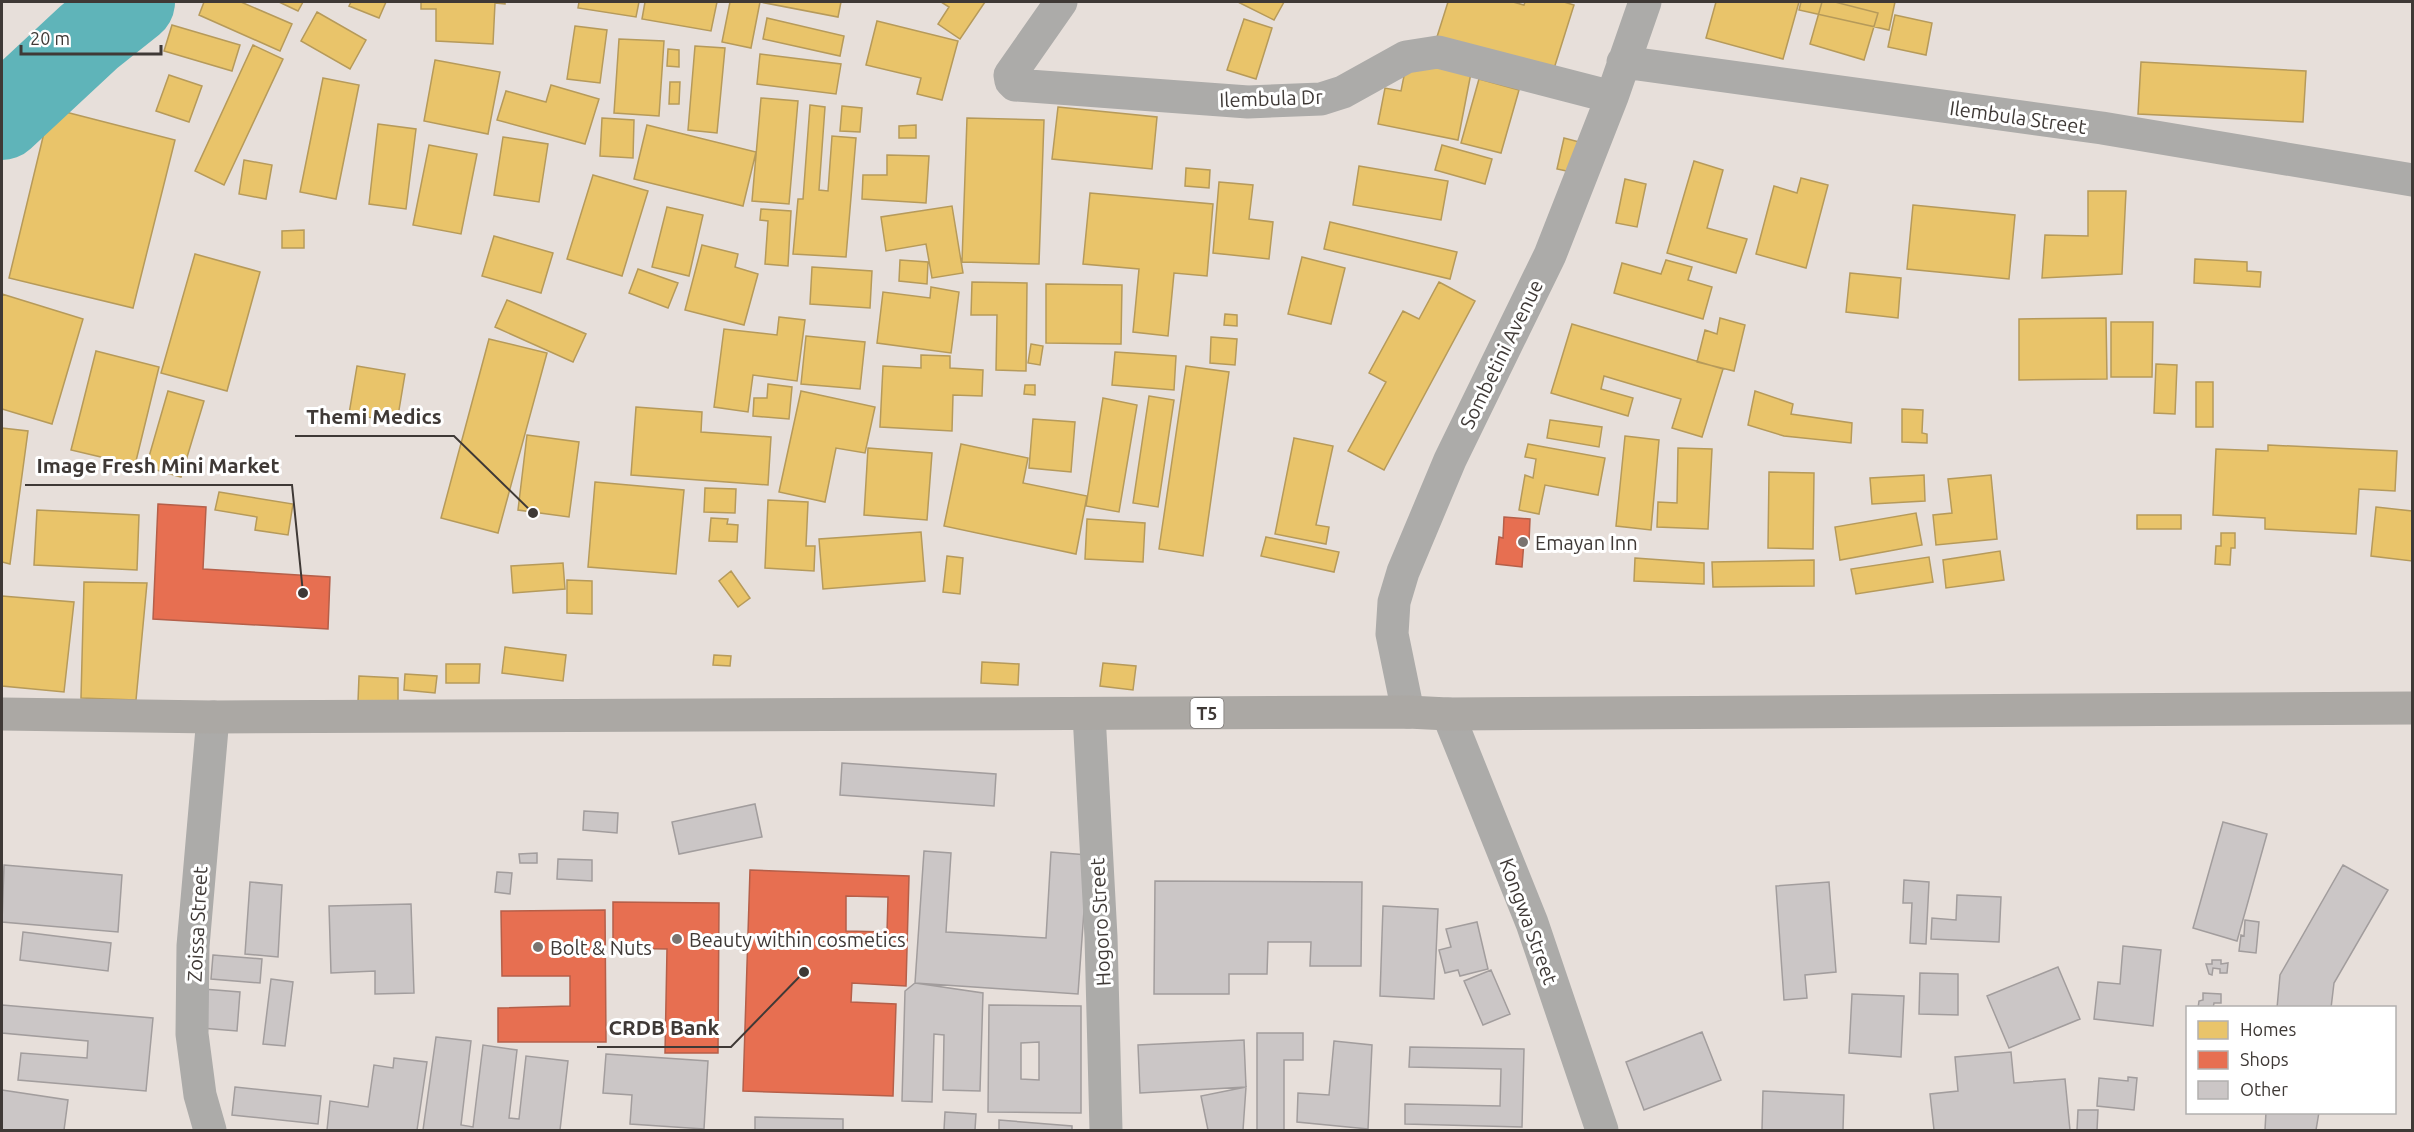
<svg xmlns="http://www.w3.org/2000/svg" width="2414" height="1132" font-family="Ubuntu,sans-serif">
	<style>
		.homes { fill: #e9c46a; stroke: #b69a5a; stroke-width: 1.5 }
		.shops { fill: #e76f51; stroke: #b55f49; stroke-width: 1.5; fill-rule: evenodd }
		.lines { fill: none; stroke-linecap: round; stroke-linejoin: round }
		.river { stroke: #5fb4b9; stroke-width: 84 }
		.building { fill: #cbc6c6; stroke: #a29d9d; stroke-width: 1.5; fill-rule: evenodd }
		.street { stroke: #acaba9; stroke-width: 33 }
		.highway { stroke: #aba8a4; stroke-width: 33 }
		.poi-dot { fill: #7a736f; stroke: #fff; stroke-width: 2 }
		.labels { text-anchor: middle; dominant-baseline: central; stroke-width: 6; stroke-linejoin: round; paint-order: stroke }
		.shield { fill: #fff; stroke: #797472; stroke-width: 1.5 }
		.shield-label { font-size: 18px; font-weight: bold; fill: #3f3936 }
		.street-label { font-size: 20px; fill: #3f3936; stroke: #fff }
		.poi-label { font-size: 20px; fill: #3f3936; stroke: #fff; text-anchor: start }
		.leader { fill: none; stroke: #3f3936; stroke-width: 2 }
		.callout-dot { fill: #3f3936; stroke: #fff; stroke-width: 2 }
		.callout-label { font-size: 21px; text-anchor: middle; font-weight: bold; fill: #3f3936; stroke: #fff; stroke-width: 6; stroke-linejoin: round; paint-order: stroke }
	</style>
	<rect width="100%" height="100%" fill="#e7dfda"/>
	<!-- homes -->
	<path class="homes" d="M204,2H241L292,24L280,51L199,15Z
		M279,2H303L298,11Z
		M351,2H386L379,18L349,6Z
		M421,2H505V4L495,3L493,44L436,41V9H421Z
		M579,2H639L636,17L578,8Z
		M645,2H717L711,31L642,19Z
		M730,2H841L838,17L760,2L751,48L722,42Z
		M941,2H985L960,39L938,24L949,7Z
		M1238,2H1284L1274,20Z
		M1448,2H1513L1524,5L1525,2H1564L1574,5L1552,75L1436,40Z
		M1716,2H1799L1783,59L1706,38Z
		M1801,2H1895L1889,30L1799,10Z
		M1822,2H1835L1878,13L1864,60L1810,44Z
		M317,12L366,40L350,69L301,41Z
		M1895,15L1932,23L1926,55L1888,47Z
		M767,18L844,36L840,56L763,39Z
		M1244,19L1272,28L1256,79L1227,70Z
		M877,21L958,41L942,100L917,94L921,78L866,65Z
		M172,25L240,45L232,71L164,51Z
		M575,26L607,30L600,83L567,79Z
		M619,39L664,41L659,116L614,113Z
		M253,45L283,59L224,185L195,171Z
		M695,46L725,48L717,133L688,130Z
		M668,49L679,50V67L667,66Z
		M760,54L841,64L836,94L757,84Z
		M435,60L500,72L488,134L424,121Z
		M1407,61L1471,73L1458,140L1378,124L1385,88L1401,91Z
		M2141,62L2306,71L2303,122L2138,114Z
		M169,75L202,86L189,122L156,111Z
		M323,78L359,85L336,199L300,192Z
		M1479,79L1519,90L1501,153L1461,143Z
		M670,82H680L679,104H669Z
		M551,85L599,99L585,144L497,120L506,91L546,102Z
		M761,98L798,101L789,204L752,201Z
		M810,105L825,107L819,190L828,191L832,136L856,138L846,257L793,254L798,199H803Z
		M842,106L862,108L860,132L840,131Z
		M1058,107L1157,117L1152,169L1052,159Z
		M50,108L175,140L133,308L9,278Z
		M602,118L634,120L633,158L600,156Z
		M967,118L1044,120L1039,264L962,262Z
		M378,124L416,129L406,209L369,204Z
		M647,125L756,152L743,206L634,179Z
		M916,125V138H899V126Z
		M503,137L548,144L539,202L494,195Z
		M1564,138L1583,143L1576,173L1557,169Z
		M429,145L477,154L461,234L413,225Z
		M1442,145L1492,159L1485,184L1435,170Z
		M887,155L929,156L926,203L862,199L863,175H887Z
		M244,160L272,165L266,199L239,194Z
		M1694,161L1723,170L1707,228L1747,239L1736,273L1667,253Z
		M1359,166L1448,181L1441,220L1353,205Z
		M1186,168L1210,170L1209,188L1185,186Z
		M593,175L648,191L622,276L567,259Z
		M1801,178L1828,185L1806,268L1756,254L1774,186L1797,193Z
		M1625,179L1646,184L1637,227L1616,223Z
		M1219,182L1253,185L1249,219L1273,222L1269,259L1213,253Z
		M2088,191H2126L2122,274L2042,278L2045,235L2088,236Z
		M1090,193L1213,204L1207,276L1174,273L1168,336L1133,332L1139,269L1083,264Z
		M1913,205L2015,215L2009,279L1907,269Z
		M952,206L963,273L932,278L926,244L886,251L881,217Z
		M667,207L703,215L689,276L652,267Z
		M761,209L791,211L788,266L765,264L768,221L760,220Z
		M1330,222L1457,252L1450,279L1324,249Z
		M304,230V248H282V231Z
		M494,236L553,253L541,293L482,276Z
		M702,245L738,254L735,267L758,274L744,325L685,310Z
		M195,254L260,272L227,391L161,373Z
		M1302,257L1345,268L1331,324L1288,314Z
		M2195,259L2247,262V271L2261,272L2260,287L2194,283Z
		M900,260L928,262L927,284L899,281Z
		M1666,260L1692,267L1688,280L1712,287L1703,319L1614,293L1622,263L1661,274Z
		M812,267L872,271L870,308L810,304Z
		M638,269L678,283L668,308L629,293Z
		M1850,273L1901,278L1898,318L1846,312Z
		M972,282L1027,283L1026,371L996,370L997,315H971Z
		M1439,282L1475,301L1384,470L1348,451L1386,382L1369,373L1403,311L1419,319Z
		M1046,284L1122,285L1121,344L1046,343Z
		M931,287L959,292L951,353L877,343L883,292L930,298Z
		M2,294L83,319L52,424L2,409Z
		M507,300L586,334L573,362L495,327Z
		M1225,314L1237,315V326L1224,325Z
		M779,317L805,320L797,381L753,375L748,412L714,407L724,329L777,335Z
		M1720,318L1745,325L1734,371L1697,362L1705,330L1717,334Z
		M2106,318L2107,379L2019,380V319Z
		M2111,322H2153L2152,377H2111Z
		M1572,324L1723,369L1702,437L1672,428L1681,399L1604,376L1601,389L1633,398L1628,416L1551,393Z
		M806,336L865,342L860,389L801,384Z
		M1211,337L1237,339L1235,365L1210,363Z
		M489,339L547,353L498,533L441,518Z
		M1031,344L1043,346L1040,365L1028,363Z
		M96,351L159,367L135,465L71,450Z
		M1115,352L1176,356L1174,390L1112,385Z
		M921,355L950,356V368L983,370L982,396L953,395L952,431L880,427L883,366L921,368Z
		M2156,364L2177,365L2175,414L2154,413Z
		M357,366L405,374L397,422L349,414Z
		M1186,366L1229,372L1203,556L1159,549Z
		M2196,382H2213V427H2196Z
		M768,384L792,387L789,419L753,416L754,398H767Z
		M1025,385H1035V395L1024,394Z
		M168,391L204,401L181,477L146,467Z
		M801,391L875,407L865,453L836,448L825,502L779,492Z
		M1755,391L1793,404L1791,414L1852,423L1851,443L1784,436L1748,425Z
		M1149,396L1174,400L1158,507L1133,503Z
		M1103,398L1137,405L1119,512L1086,506Z
		M636,407L702,412L701,432L771,437L768,485L631,475Z
		M1902,409L1923,410L1922,433L1927,434V443L1902,442Z
		M1033,419L1075,422L1071,472L1029,468Z
		M1550,420L1602,427L1599,447L1547,438Z
		M2,428L28,431L10,564L2,562Z
		M527,435L579,442L569,517L518,510Z
		M1625,436L1659,440L1651,530L1616,526Z
		M1294,438L1333,446L1316,525L1329,527L1326,544L1275,534Z
		M961,444L1028,458L1023,483L1087,496L1076,554L944,526Z
		M1528,444L1605,458L1598,495L1545,485L1539,514L1519,510L1525,475L1533,478L1536,459L1525,457Z
		M2268,445L2397,451L2395,491L2359,489L2356,534L2265,529V518L2213,515L2216,449L2268,451Z
		M868,448L932,453L927,520L864,515Z
		M1678,448L1712,449L1708,529L1657,527L1658,502L1677,503Z
		M1769,472L1814,473L1813,549L1768,548Z
		M1924,475L1925,501L1872,504L1870,478Z
		M1991,475L1997,539L1936,545L1933,515L1952,513L1948,479Z
		M595,482L684,490L676,574L588,567Z
		M705,488L736,489L735,513L704,512Z
		M219,492L293,504L288,535L255,530L257,517L215,510Z
		M768,500L808,502L806,546H815L814,571L765,568Z
		M2376,507L2412,511V561L2371,556Z
		M37,510L139,515L137,570L34,565Z
		M1916,513L1922,545L1840,560L1835,527Z
		M2137,515H2181V529H2137Z
		M711,518L728,519L727,524L738,525L737,542L709,541Z
		M1087,519L1145,523L1143,562L1085,559Z
		M921,532L925,581L823,589L819,539Z
		M2221,533H2235V548H2231L2230,565L2215,564L2216,546H2221Z
		M1266,537L1339,552L1334,572L1261,556Z
		M2000,551L2004,580L1946,588L1943,560Z
		M947,556L963,558L960,594L943,592Z
		M1929,557L1933,582L1856,594L1851,569Z
		M1635,558L1704,563V584L1634,581Z
		M1814,560V586L1713,587L1712,562Z
		M563,563L565,589L513,593L511,566Z
		M731,571L750,598L738,607L719,581Z
		M567,580L592,581V614L567,613Z
		M84,582L147,583L136,700L81,698Z
		M2,596L74,602L64,692L2,686Z
		M505,647L566,655L563,681L502,673Z
		M714,655L731,656L730,666L713,665Z
		M982,662L1019,664L1018,685L981,683Z
		M1103,663L1136,666L1133,690L1100,686Z
		M446,664H480L479,683H446Z
		M405,674L437,676L435,693L404,690Z
		M359,676L398,678V703L358,702Z"/>
	<!-- shops -->
	<path class="shops" d="M158,504L206,507L203,569L330,577L328,629L153,619Z
		M1504,517L1530,519L1529,542L1524,541L1522,567L1496,564L1499,537L1503,538Z
		M750,870L909,876L906,986L852,983L851,1002L896,1004L893,1096L743,1091ZM846,896L888,897L887,932L846,931Z
		M613,902L719,903L718,1053H665L667,949L613,948Z
		M605,910L606,1042H498V1008L570,1006V976H502L501,911Z"/>
	<g class="lines">
		<!-- river -->
		<path class="river" d="M2,118L89,37L133,2"/>
	</g>
	<!-- building -->
	<path class="building" d="M842,763L996,774L994,806L840,795Z
		M755,804L762,837L679,854L672,822Z
		M584,811L618,813L617,833L583,830Z
		M2223,822L2267,834L2237,941L2193,928Z
		M924,851L951,853L946,932L1046,938L1051,852L1088,855L1078,994L915,983Z
		M537,853V863H520L519,854Z
		M558,859L592,860V881L557,879Z
		M4,865L122,875L118,932L2,922Z
		M2343,865L2388,890L2334,983L2331,1008H2277L2280,975Z
		M497,872L512,873L510,894L495,892Z
		M1904,880L1929,882L1926,944L1910,943L1912,903H1903Z
		M1155,881L1362,882L1361,966H1310L1311,942H1268L1267,974H1229V994H1154Z
		M250,882L282,885L278,957L245,954Z
		M1829,882L1836,972L1805,975L1807,998L1784,1000L1776,886Z
		M1957,895L2001,897L1999,942L1931,939L1932,918L1956,920Z
		M411,904L414,993L375,994V971L331,973L329,906Z
		M1383,906L1438,909L1434,999L1380,996Z
		M2245,920L2259,922L2256,953L2239,951L2241,935L2244,936Z
		M1477,922L1488,969L1460,976L1458,970L1445,973L1439,950L1451,947L1446,929Z
		M23,932L111,943L108,971L20,960Z
		M2123,946L2161,950L2153,1026L2094,1019L2098,982L2120,984Z
		M213,955L262,959L260,983L211,979Z
		M2212,960H2221V964L2228,963L2227,973H2220V969L2213,968L2212,975L2209,974L2206,964H2212Z
		M2058,967L2080,1019L2009,1048L1987,996Z
		M1491,970L1510,1014L1483,1025L1464,981Z
		M1920,973L1958,974V1015L1919,1014Z
		M271,979L293,982L285,1046L263,1044Z
		M915,983L983,993L980,1091L943,1090L944,1035L934,1034L932,1102L902,1101L905,991Z
		M203,989L240,992L237,1031L201,1028Z
		M2203,993L2221,994V1003H2214L2213,1008H2198L2199,1001L2203,1000Z
		M1852,994L1904,996L1901,1057L1849,1053Z
		M2,1005L153,1018L146,1091L18,1080L21,1053L87,1058L88,1041L2,1033Z
		M989,1005L1081,1006V1113L988,1112ZM1039,1042V1080L1021,1079V1043Z
		M1702,1032L1721,1080L1644,1110L1626,1062Z
		M1257,1033H1303V1060H1284V1130H1257Z
		M436,1037L471,1041L461,1125L473,1127L483,1045L517,1050L509,1118L519,1119L526,1056L568,1061L560,1130H423Z
		M1244,1040L1246,1087L1140,1093L1138,1045Z
		M1334,1041L1372,1045L1368,1129L1297,1122L1298,1093L1329,1095Z
		M1410,1047L1524,1049L1522,1127L1405,1124V1104L1500,1106L1501,1069L1409,1067Z
		M2011,1052L2014,1083L2065,1079L2070,1130H1934L1930,1094L1958,1091L1955,1057Z
		M606,1054L708,1061L704,1129L630,1124L632,1095L603,1093Z
		M394,1058L427,1062L417,1130H327L330,1101L368,1107L374,1065L393,1068Z
		M2128,1077L2137,1078L2134,1110L2097,1106L2099,1078L2128,1081Z
		M235,1087L321,1096L318,1124L232,1115Z
		M1246,1087L1243,1130H1208L1201,1096Z
		M2,1090L68,1100L64,1130H2Z
		M1763,1091L1844,1095L1843,1130H1762Z
		M2078,1110H2098L2097,1130H2077Z
		M945,1112L976,1114L975,1130H944Z
		M2266,1112H2319L2316,1130H2265Z
		M755,1117L843,1119V1130H755Z
		M999,1120L1072,1126V1130H999Z"/>
	<g class="lines">
		<!-- street -->
		<path class="street" d="M1061,2L1010,75L1011,81L1015,85L1248,102L1321,99L1343,92L1406,57L1438,52L1612,97
			M1623,62L2102,128L2412,180
			M1408,712L1392,634L1394,602L1403,572L1450,460L1550,255L1612,97L1645,2
			M1089,714L1101,937L1106,1130
			M1448,714L1532,923L1602,1130
			M210,1130L200,1095L192,1034L193,946L213,717"/>
		<!-- highway -->
		<path class="highway" d="M2,714L213,717L1408,712L1448,714L2412,708"/>
	</g>
	<!-- markers -->
	<g class="poi-dot">
		<circle cx="1523" cy="542" r="6"/>
		<circle cx="677" cy="939" r="6"/>
		<circle cx="538" cy="947" r="6"/>
	</g>
	<g class="labels">
		<!-- shield labels -->
		<rect class="shield" x="1190.5" y="698" width="33" height="30" rx="4.5"/>
		<g class="shield-label">
			<text x="1207" y="713">T5</text>
		</g>
		<!-- street labels -->
		<g class="street-label">
			<text transform="translate(1271 98) rotate(-2)">Ilembula Dr</text>
			<text transform="translate(2018 117) rotate(8)">Ilembula Street</text>
			<text transform="translate(1501 354) rotate(-64)">Sombetini Avenue</text>
			<text transform="translate(1529 921) rotate(70)">Kongwa Street</text>
			<text transform="translate(1100 922) rotate(-93)">Hogoro Street</text>
			<text transform="translate(197 924) rotate(-87)">Zoissa Street</text>
		</g>
		<!-- poi labels -->
		<g class="poi-label">
			<text x="1535" y="542">Emayan Inn</text>
			<text x="689" y="939">Beauty within cosmetics</text>
			<text x="550" y="947">Bolt &amp; Nuts</text>
		</g>
	</g>
	<!-- callouts -->
	<path class="leader" d="M533 513L454 436H295M303 593L292 485H25M804 972L731 1047H597"/>
	<g class="callout-dot">
		<circle cx="533" cy="513" r="6"/>
		<circle cx="303" cy="593" r="6"/>
		<circle cx="804" cy="972" r="6"/>
	</g>
	<g class="callout-label">
		<text x="374" y="424">Themi Medics</text>
		<text x="158" y="473">Image Fresh Mini Market</text>
		<text x="664" y="1035">CRDB Bank</text>
	</g>
	<!-- border -->
	<rect width="2414" height="1132" fill="none" stroke="#3f3936" stroke-width="6"/>
	<!-- legend -->
	<rect x="2186" y="1006" width="210" height="108" fill="#ffffff" stroke="#b2b0af" stroke-width="1.5"/>
	<rect x="2198" y="1021" width="30" height="18" fill="#e9c46a" stroke="#b2b0af" stroke-width="1.5"/>
	<text x="2240" y="1036" font-size="18" fill="#3f3936">Homes</text>
	<rect x="2198" y="1051" width="30" height="18" fill="#e76f51" stroke="#b2b0af" stroke-width="1.5"/>
	<text x="2240" y="1066" font-size="18" fill="#3f3936">Shops</text>
	<rect x="2198" y="1081" width="30" height="18" fill="#cbc6c6" stroke="#b2b0af" stroke-width="1.5"/>
	<text x="2240" y="1096" font-size="18" fill="#3f3936">Other</text>
	<!-- scale -->
	<path d="M21 45v9h140v-9" fill="none" stroke="#3f3936" stroke-width="3"/>
	<text x="30" y="45" font-size="18" fill="#3f3936" stroke="#ffffff" stroke-width="4.5" paint-order="stroke">20 m</text>
</svg>
